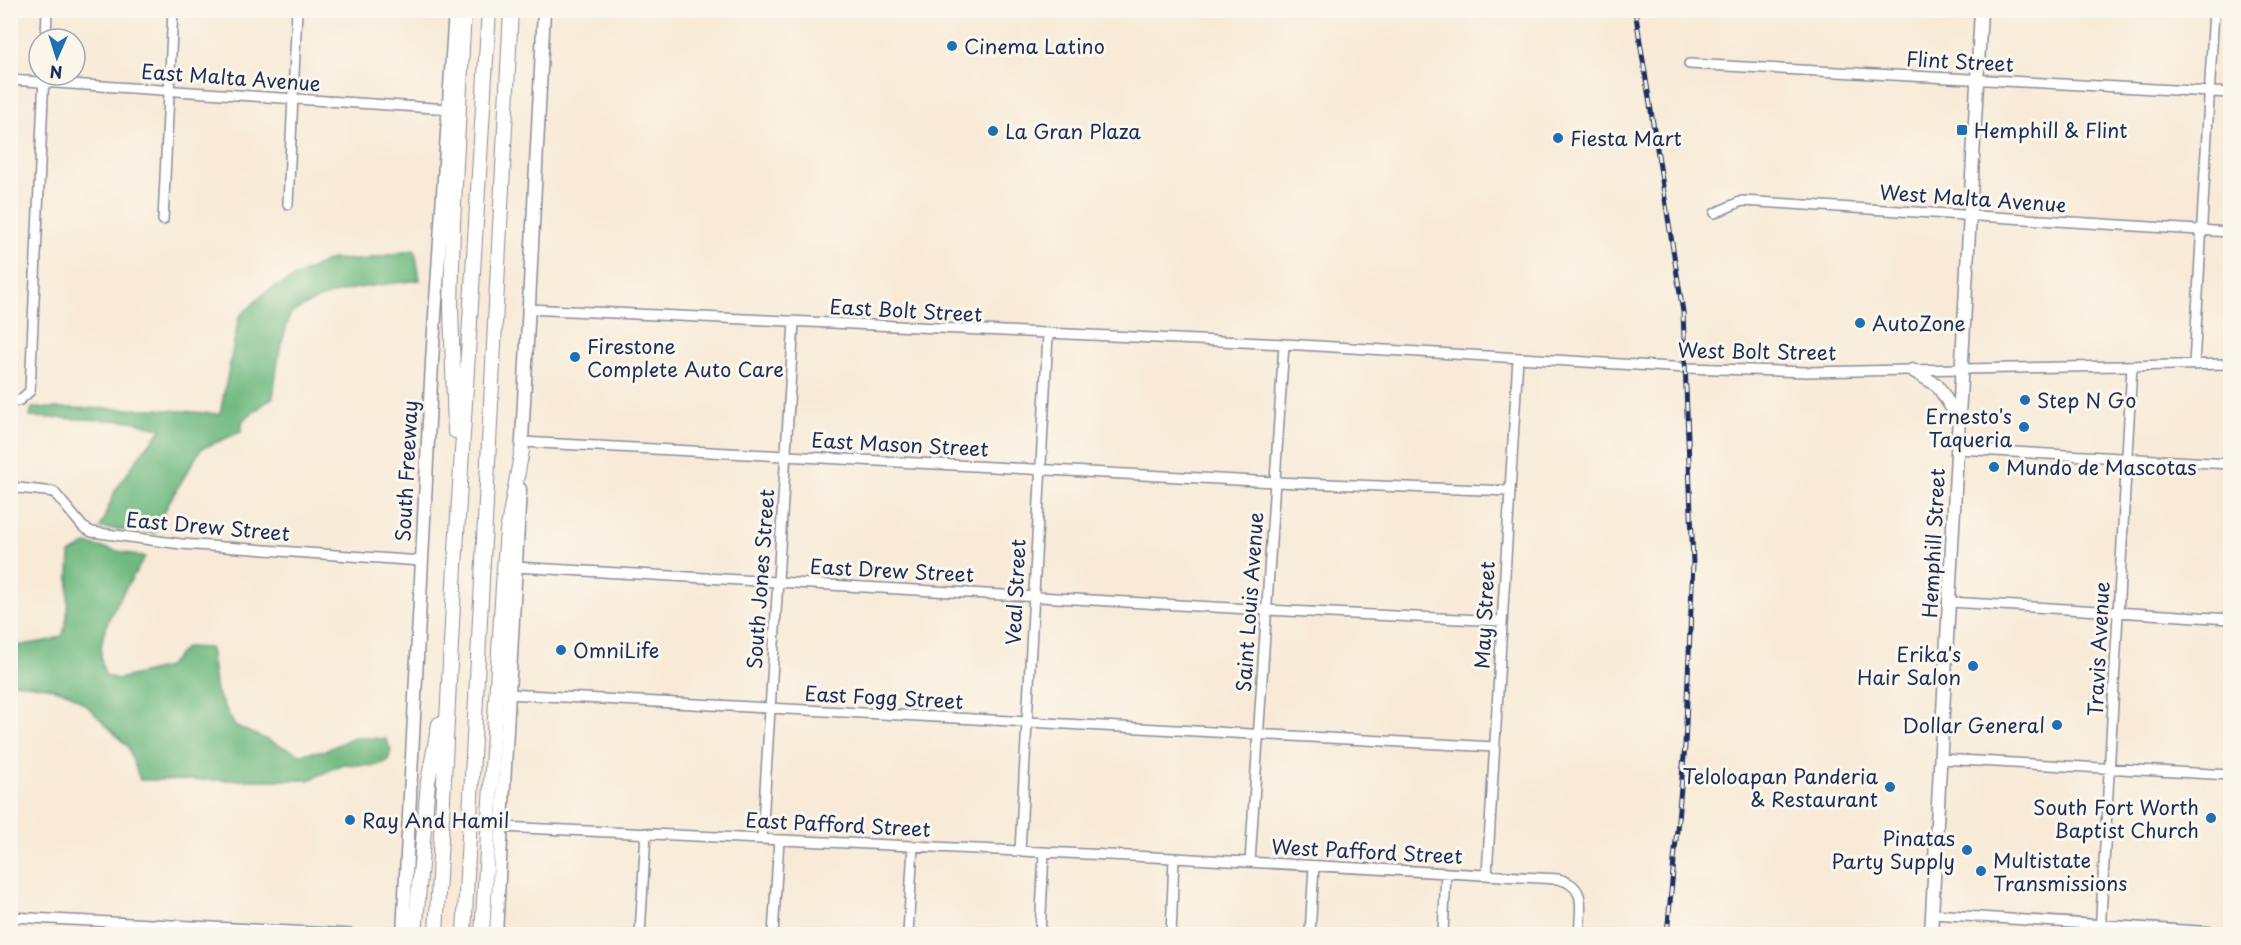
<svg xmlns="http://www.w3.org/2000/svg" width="2241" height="945" font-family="'Playpen Sans',sans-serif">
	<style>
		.forest { fill: #70b980; stroke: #46746f; stroke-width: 1.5 }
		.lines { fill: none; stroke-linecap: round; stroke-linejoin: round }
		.minor-casing { stroke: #8a8c9a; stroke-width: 12 }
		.major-casing { stroke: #8a8c9a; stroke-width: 15 }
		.highway-casing { stroke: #8a8c9a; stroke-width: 16 }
		.minor { stroke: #fff; stroke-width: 9 }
		.major { stroke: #fff; stroke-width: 12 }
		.highway { stroke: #fff; stroke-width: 14 }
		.rail-casing { stroke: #1b2f5e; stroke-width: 5 }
		.rail { stroke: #fbf7ec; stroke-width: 3; stroke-dasharray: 9; stroke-linecap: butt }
		.poi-dot { fill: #1f6fb2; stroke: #fbf7ec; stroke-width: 2 }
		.labels { text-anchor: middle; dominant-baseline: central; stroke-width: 6; stroke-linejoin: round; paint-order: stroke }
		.poi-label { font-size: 20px; fill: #1b2f5e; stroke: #fbf7ec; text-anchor: start }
		.street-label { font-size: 20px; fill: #1b2f5e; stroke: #fbf7ec }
	</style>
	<rect width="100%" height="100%" fill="#fbf7ec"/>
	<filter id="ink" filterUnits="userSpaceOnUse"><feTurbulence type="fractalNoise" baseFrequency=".0167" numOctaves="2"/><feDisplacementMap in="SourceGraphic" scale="12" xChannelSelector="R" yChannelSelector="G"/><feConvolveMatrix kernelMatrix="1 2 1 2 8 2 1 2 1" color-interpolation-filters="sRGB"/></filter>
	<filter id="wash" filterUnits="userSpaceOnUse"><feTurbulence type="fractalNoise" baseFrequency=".008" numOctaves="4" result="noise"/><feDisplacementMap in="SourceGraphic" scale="24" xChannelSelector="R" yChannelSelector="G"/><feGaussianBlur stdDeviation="1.35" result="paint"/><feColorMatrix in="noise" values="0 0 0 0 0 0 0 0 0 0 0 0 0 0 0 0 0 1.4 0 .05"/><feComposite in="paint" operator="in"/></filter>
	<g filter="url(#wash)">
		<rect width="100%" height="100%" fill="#f8ead7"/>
		<!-- forest -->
		<path class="forest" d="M415,250L420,280C372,286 332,287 290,314L279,353L273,397L243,420L241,432L201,449L169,502L155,533L100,528L115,491L140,455L162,429L131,421L30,417L32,408H43L156,409L220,414L239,317L267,291L331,259L361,260Z
			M86,544L145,557C126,591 87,636 106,676L118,679L167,667L186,647L210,648L216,691L235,726L300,754L327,750L354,737L386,739L391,750L388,761L375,766L343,764L309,780H140L128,747L87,706L69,693L47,687L11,682V647L52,640L63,635L67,617L70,554Z"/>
	</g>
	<g filter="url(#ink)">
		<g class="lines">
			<!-- minor casing -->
			<g class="minor-casing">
				<path id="minor" d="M46,39L47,10
					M1689,64L2230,93
					M10,80L449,109
					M288,204L297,10
					M1715,213L1742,201L2230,232
					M163,220L173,10
					M527,309L1284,344L1687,368L1806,372L2230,364
					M2194,365L2214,10
					M10,402L20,400L30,391L44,75
					M522,442L1275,482L1510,491
					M1957,449L2230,464
					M10,487L54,492L83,527L92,532L181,544L421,561
					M515,567L1266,610L1502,621
					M1950,602L2230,619
					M508,694L1495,747
					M1941,759L2230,775
					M500,827L1174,858L1558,879C1588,886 1580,909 1579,934
					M762,839L794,322
					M1020,851L1048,335
					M1250,862L1284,344
					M1487,875L1518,358
					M1933,914L2230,933
					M10,917L351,934
					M640,934L646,833
					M773,934L779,840
					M908,934L913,846
					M1040,934L1044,852
					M1171,934L1174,858
					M1310,934L1314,866
					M1443,934L1446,873
					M2100,934L2132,366"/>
			</g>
			<!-- major casing -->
			<g class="major-casing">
				<path id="major" d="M1912,370L1937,385L1959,419
					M521,460L544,10
					M403,934L432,362L455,10
					M496,934L520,489
					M1931,934L1981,10"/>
			</g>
			<!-- highway casing -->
			<g class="highway-casing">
				<path id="highway" d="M455,431L451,308L453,223L464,10
					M415,934L428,782L439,724
					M436,934L455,566L489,10
					M464,934L511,10
					M482,934L504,569L507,531L522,450"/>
			</g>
			<!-- minor -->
			<use href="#minor" class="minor"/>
			<!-- major -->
			<use href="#major" class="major"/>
			<!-- highway -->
			<use href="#highway" class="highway"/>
			<!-- rail casing -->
			<g class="rail-casing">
				<path id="rail" d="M1635,10L1683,312L1693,563L1685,746L1667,934"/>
			</g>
			<!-- rail -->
			<use href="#rail" class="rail"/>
		</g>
	</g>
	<!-- markers -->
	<g class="poi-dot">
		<circle cx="952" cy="46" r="6"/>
		<rect x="1956" y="124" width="12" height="12" rx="3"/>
		<circle cx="993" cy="131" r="6"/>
		<circle cx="1558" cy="138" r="6"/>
		<circle cx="1860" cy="323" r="6"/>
		<circle cx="575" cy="357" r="6"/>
		<circle cx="2025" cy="400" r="6"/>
		<circle cx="2024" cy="427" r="6"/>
		<circle cx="1994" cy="467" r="6"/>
		<circle cx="561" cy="650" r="6"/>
		<circle cx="1973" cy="666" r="6"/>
		<circle cx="2057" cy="725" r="6"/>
		<circle cx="1890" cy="787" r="6"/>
		<circle cx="2211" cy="818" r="6"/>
		<circle cx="350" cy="820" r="6"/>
		<circle cx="1967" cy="850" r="6"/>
		<circle cx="1981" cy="871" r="6"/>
	</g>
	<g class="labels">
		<!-- poi labels -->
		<g class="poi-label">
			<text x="964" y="46">Cinema Latino</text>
			<text x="1974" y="130">Hemphill &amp; Flint</text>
			<text x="1005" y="131">La Gran Plaza</text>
			<text x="1570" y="138">Fiesta Mart</text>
			<text x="1872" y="323">AutoZone</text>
			<text x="587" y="346">Firestone<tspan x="587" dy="23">Complete Auto Care</tspan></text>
			<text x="2037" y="400">Step N Go</text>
			<text x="2012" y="416" text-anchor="end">Ernesto's<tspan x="2012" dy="23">Taqueria</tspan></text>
			<text x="2006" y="467">Mundo de Mascotas</text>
			<text x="573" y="650">OmniLife</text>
			<text x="1961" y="654" text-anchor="end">Erika's<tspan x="1961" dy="23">Hair Salon</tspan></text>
			<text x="2045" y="725" text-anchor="end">Dollar General</text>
			<text x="1878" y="776" text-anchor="end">Teloloapan Panderia<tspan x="1878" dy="23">&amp; Restaurant</tspan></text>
			<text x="2199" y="807" text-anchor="end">South Fort Worth<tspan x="2199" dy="23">Baptist Church</tspan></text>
			<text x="362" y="820">Ray And Hamil</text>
			<text x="1955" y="838" text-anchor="end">Pinatas<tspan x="1955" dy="23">Party Supply</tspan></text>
			<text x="1993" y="860">Multistate<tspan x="1993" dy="23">Transmissions</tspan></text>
		</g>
		<!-- street labels -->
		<g class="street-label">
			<text transform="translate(1960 61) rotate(3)">Flint Street</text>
			<text transform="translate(231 77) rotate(4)">East Malta Avenue</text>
			<text transform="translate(1973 198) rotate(4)">West Malta Avenue</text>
			<text transform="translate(906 310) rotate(3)">East Bolt Street</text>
			<text transform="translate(1757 351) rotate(1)">West Bolt Street</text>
			<text transform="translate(900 444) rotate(3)">East Mason Street</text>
			<text transform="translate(406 471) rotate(-87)">South Freeway</text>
			<text transform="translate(208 526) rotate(5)">East Drew Street</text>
			<text transform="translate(1933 543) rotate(-87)">Hemphill Street</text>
			<text transform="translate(892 570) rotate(3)">East Drew Street</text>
			<text transform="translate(760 579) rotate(-86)">South Jones Street</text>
			<text transform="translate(1015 592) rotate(-87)">Veal Street</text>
			<text transform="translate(1249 602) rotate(-86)">Saint Louis Avenue</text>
			<text transform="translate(1484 615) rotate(-87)">May Street</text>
			<text transform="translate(2098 649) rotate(-87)">Travis Avenue</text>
			<text transform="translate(884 697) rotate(3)">East Fogg Street</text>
			<text transform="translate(838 824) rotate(3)">East Pafford Street</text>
			<text transform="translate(1367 851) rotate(3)">West Pafford Street</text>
		</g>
	</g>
	<!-- margin -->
	<rect width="2241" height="945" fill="none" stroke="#fbf7ec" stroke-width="36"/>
	<!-- north arrow -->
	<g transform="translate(57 57) rotate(183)"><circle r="28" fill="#fbf7ec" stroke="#a1a7b3" stroke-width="1.5"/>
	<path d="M0-4.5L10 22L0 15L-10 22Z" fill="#1f6fb2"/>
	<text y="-9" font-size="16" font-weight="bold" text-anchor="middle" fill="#1b2f5e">N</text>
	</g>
</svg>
